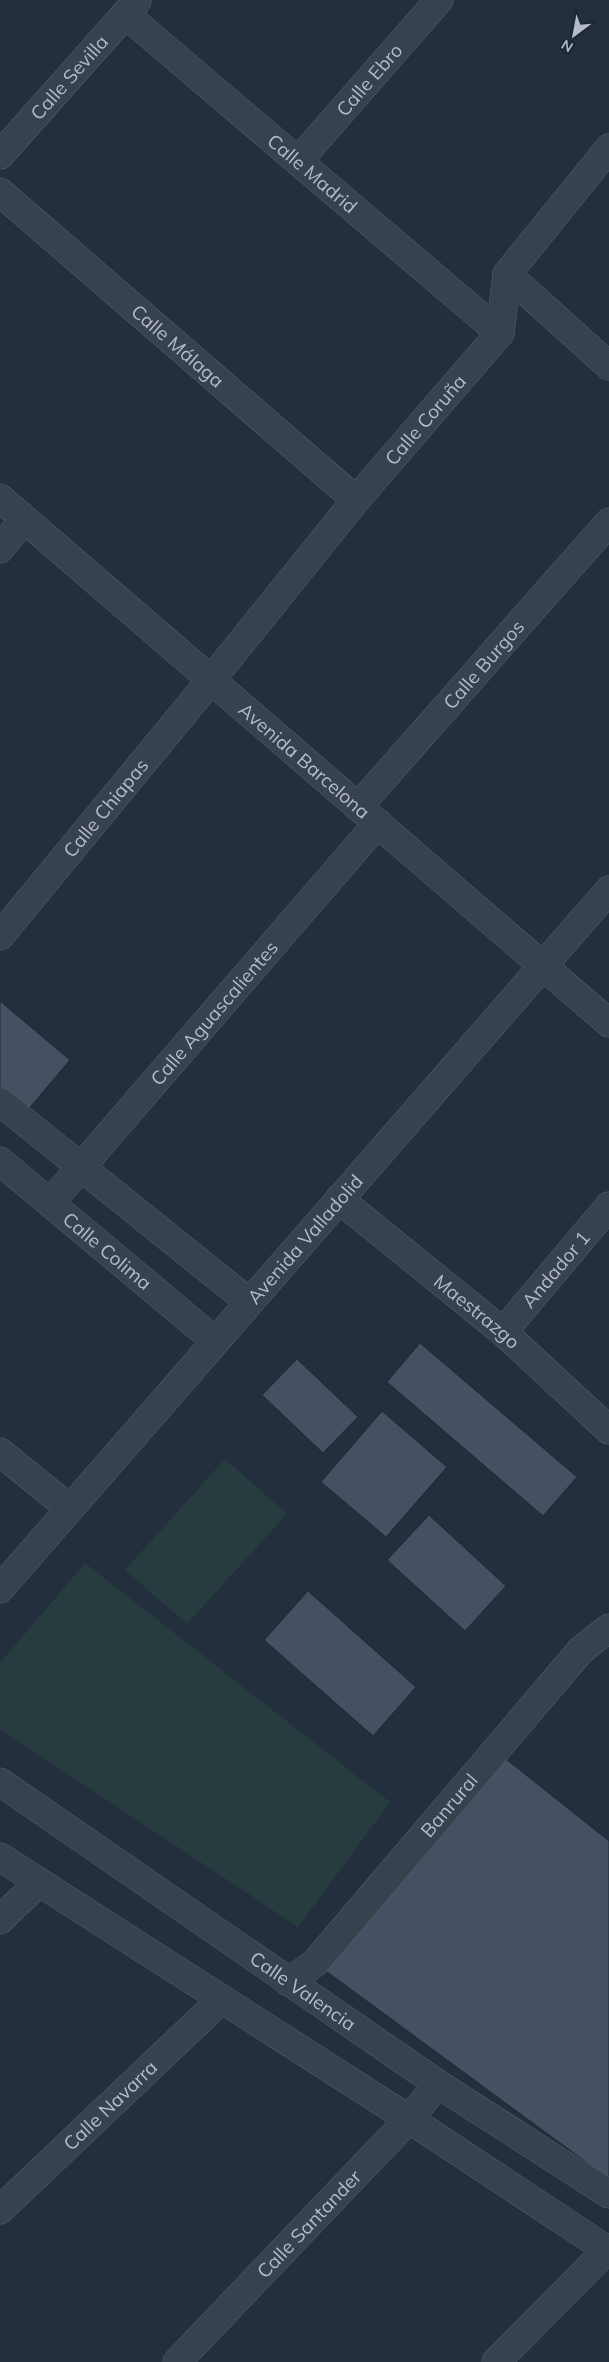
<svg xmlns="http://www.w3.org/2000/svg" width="609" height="2362" font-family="Mulish,sans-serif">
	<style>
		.green { fill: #263c3f }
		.building { fill: #455162; stroke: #1f2835 }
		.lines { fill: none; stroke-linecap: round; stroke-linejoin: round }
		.pedestrian-casing { stroke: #565f6c; stroke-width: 29 }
		.minor-casing { stroke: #565f6c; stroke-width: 29 }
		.tertiary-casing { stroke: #565f6c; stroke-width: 29 }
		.pedestrian { stroke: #38414e; stroke-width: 28 }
		.minor { stroke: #38414e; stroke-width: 28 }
		.tertiary { stroke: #38414e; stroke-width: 28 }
		.labels { text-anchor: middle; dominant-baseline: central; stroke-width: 4; stroke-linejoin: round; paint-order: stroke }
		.street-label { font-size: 19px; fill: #b4bcc9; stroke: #1d2633 }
	</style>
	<rect width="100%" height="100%" fill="#242f3e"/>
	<!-- green -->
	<path class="green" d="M225,1459L287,1514L187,1624L125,1570Z
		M85,1563L390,1802L298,1927L0,1729V1663Z"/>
	<!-- building -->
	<path class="building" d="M0,1001L70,1060L20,1119L0,1102Z
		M420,1343L577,1477L543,1516L387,1382Z
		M297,1359L358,1417L323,1453L262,1395Z
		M382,1411L447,1467L386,1537L321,1482Z
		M429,1515L506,1586L465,1631L387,1560Z
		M308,1591L416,1687L373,1736L264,1640Z
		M501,1755L609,1841V2179L315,1963Z"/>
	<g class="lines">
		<!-- pedestrian casing -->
		<g class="pedestrian-casing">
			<g id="pedestrian">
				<path d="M0,1102L249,1302"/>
				<path id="s1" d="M0,1161L215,1341"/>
				<path id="s2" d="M50,1203L378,823"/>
			</g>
		</g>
		<!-- minor casing -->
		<g class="minor-casing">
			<g id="minor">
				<path id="s3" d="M125,14L500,333"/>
				<path id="s4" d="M0,155L137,1"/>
				<path id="s5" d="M298,161L439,0"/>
				<path id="s6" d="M0,192L356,500"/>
				<path d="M507,274L609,366"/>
				<path id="s7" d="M0,498L609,1023"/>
				<path d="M0,549L24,519"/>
				<path id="s8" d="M358,807L609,522"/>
				<path id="s9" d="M0,936L211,680L356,500L500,333L507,274L609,148"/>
				<path id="s10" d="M339,1199L503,1332L609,1430"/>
				<path id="s11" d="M503,1332L609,1206"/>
				<path d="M0,1452L69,1508"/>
				<path id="s12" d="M0,1589L609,890"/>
				<path d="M0,1920L39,1882"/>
				<path id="s13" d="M288,1982L315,1963L581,1650L609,1628"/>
				<path id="s14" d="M0,2210L222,1999"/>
				<path id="s15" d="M177,2362L409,2119L438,2084"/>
				<path d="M496,2362L609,2248"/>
			</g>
		</g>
		<!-- tertiary casing -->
		<g class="tertiary-casing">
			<g id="tertiary">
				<path id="s16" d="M0,1782L438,2084L609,2194"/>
				<path d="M0,1857L409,2119L609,2251"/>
			</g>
		</g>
		<!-- pedestrian -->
		<use href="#pedestrian" class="pedestrian"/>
		<!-- minor -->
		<use href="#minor" class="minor"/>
		<!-- tertiary -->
		<use href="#tertiary" class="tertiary"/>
	</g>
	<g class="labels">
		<!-- street labels -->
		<g class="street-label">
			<text stroke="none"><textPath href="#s4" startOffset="104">Calle Sevilla</textPath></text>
			<text stroke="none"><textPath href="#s5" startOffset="108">Calle Ebro</textPath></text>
			<text stroke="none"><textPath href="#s3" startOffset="246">Calle Madrid</textPath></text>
			<text stroke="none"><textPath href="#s6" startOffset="235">Calle Málaga</textPath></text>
			<text stroke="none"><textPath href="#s9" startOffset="669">Calle Coruña</textPath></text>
			<text stroke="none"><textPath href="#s8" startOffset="190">Calle Burgos</textPath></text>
			<text stroke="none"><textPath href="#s7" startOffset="402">Avenida Barcelona</textPath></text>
			<text stroke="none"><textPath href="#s9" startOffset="166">Calle Chiapas</textPath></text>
			<text stroke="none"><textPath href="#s2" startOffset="251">Calle Aguascalientes</textPath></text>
			<text stroke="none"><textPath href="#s12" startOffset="464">Avenida Valladolid</textPath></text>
			<text stroke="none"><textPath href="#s1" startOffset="140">Calle Colima</textPath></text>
			<text stroke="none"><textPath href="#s11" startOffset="82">Andador 1</textPath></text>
			<text stroke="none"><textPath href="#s10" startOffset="178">Maestrazgo</textPath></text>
			<text stroke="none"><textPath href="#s13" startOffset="240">Banrural</textPath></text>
			<text stroke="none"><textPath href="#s16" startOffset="368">Calle Valencia</textPath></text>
			<text stroke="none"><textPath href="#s14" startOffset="152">Calle Navarra</textPath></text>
			<text stroke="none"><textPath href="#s15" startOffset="191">Calle Santander</textPath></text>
		</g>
	</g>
	<!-- north arrow -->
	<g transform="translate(574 35) rotate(212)" stroke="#1d2633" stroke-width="4" paint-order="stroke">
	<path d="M0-4L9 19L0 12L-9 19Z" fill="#b4bcc9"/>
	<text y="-8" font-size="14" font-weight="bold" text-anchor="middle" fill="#b4bcc9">N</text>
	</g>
</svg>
